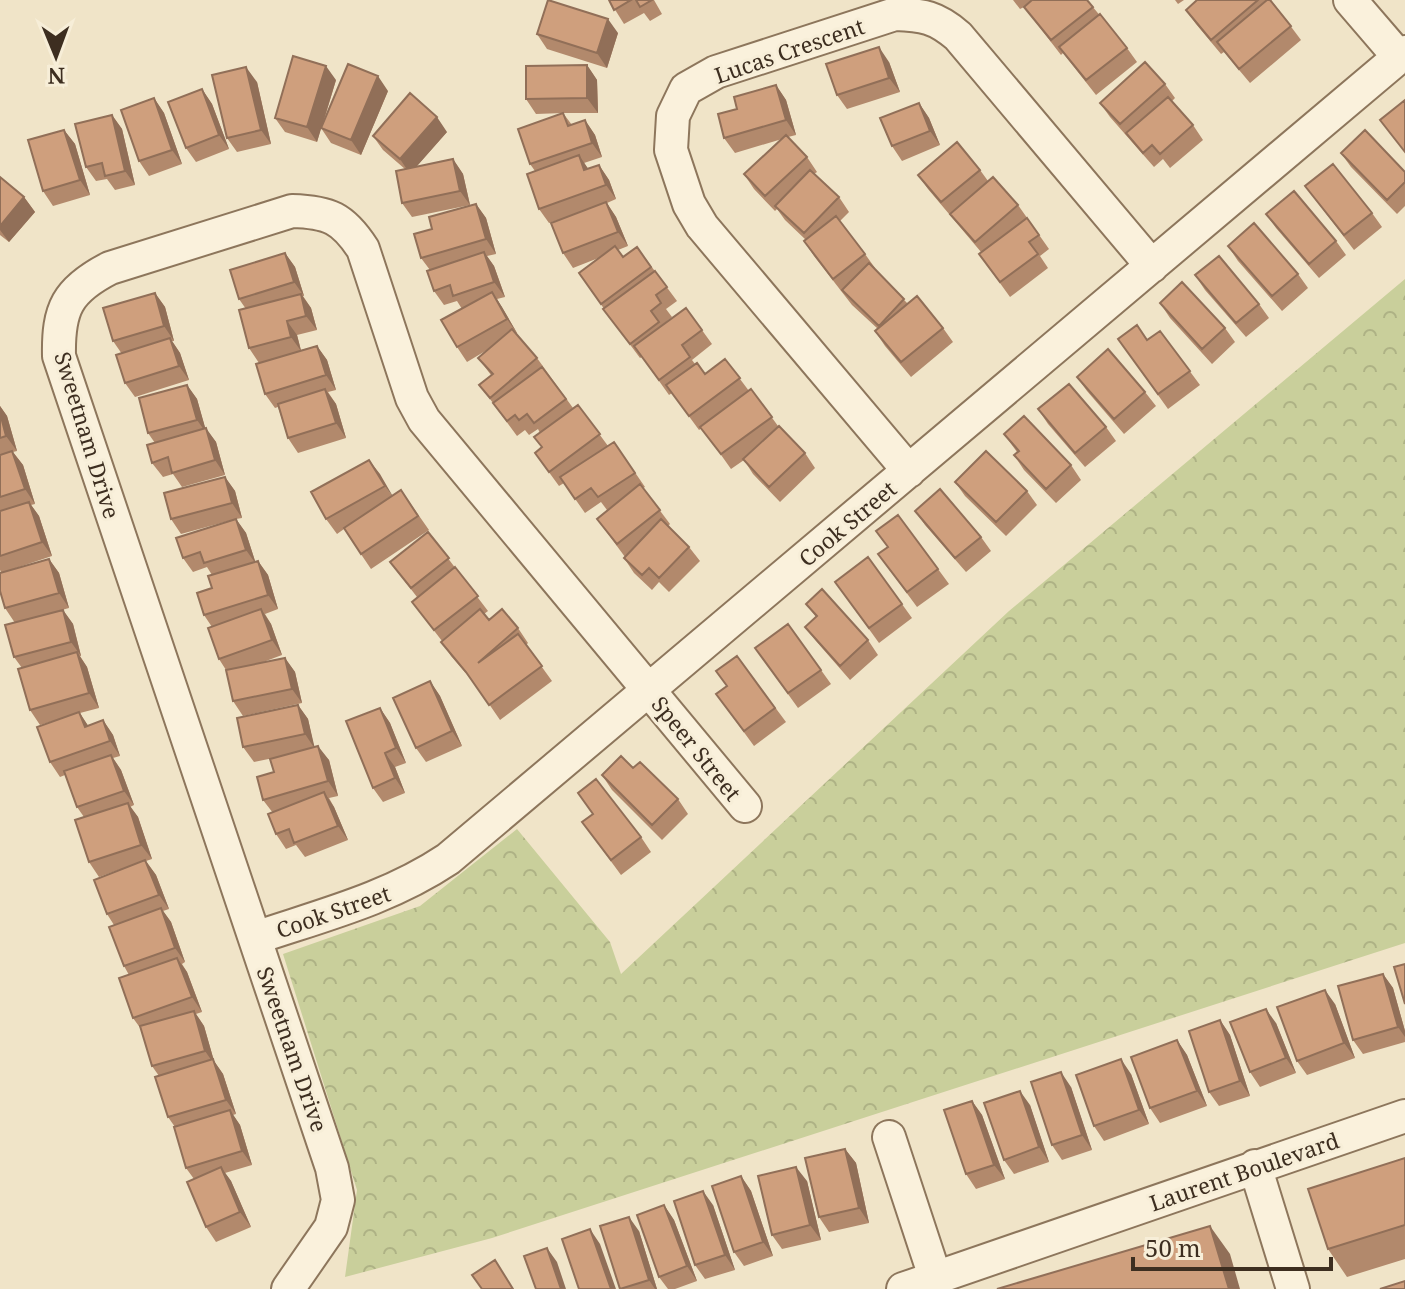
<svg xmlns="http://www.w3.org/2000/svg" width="1405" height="1289" font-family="'Noto Serif',serif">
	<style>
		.forest { fill: url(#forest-crowns) }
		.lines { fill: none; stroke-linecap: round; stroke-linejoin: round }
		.minor-casing { stroke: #8d765c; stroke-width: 36 }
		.minor { stroke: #faf1dc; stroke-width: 32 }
		.wall { fill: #b2896c }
		.shaded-wall { fill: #916f58 }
		.building { fill: #cf9f7d; stroke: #916f58; stroke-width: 2 }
		.labels { text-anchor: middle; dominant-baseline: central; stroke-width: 6; stroke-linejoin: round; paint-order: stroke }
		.street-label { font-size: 22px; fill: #3d2e20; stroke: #f7eed8 }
	</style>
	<defs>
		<pattern id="forest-crowns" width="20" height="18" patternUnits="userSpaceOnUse" patternTransform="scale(2)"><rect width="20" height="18" fill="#c9cf9b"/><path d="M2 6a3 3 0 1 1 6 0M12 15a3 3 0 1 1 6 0" fill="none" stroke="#aeb285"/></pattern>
	</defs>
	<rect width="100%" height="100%" fill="#f0e4c8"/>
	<!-- forest -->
	<path class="forest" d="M1405,279V943L492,1238L345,1277L357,1190L283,954L420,906L517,829L610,942L621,974L1009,611Z"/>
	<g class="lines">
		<!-- minor casing -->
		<g class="minor-casing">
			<path id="minor" d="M1350,0L1399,57
				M909,471L702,226L689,204L671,150L673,116L686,89L716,72L895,14C923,15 936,17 958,36L1152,266
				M255,938C323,915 388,899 448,859L1405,52
				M889,1137L939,1289
				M1255,1166L1293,1289
				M288,1289L331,1227L338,1200L332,1168L59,356C58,309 67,290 110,268L292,211C329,212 343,218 363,249L412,398L424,420L745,806
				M903,1289L1405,1116"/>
		</g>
		<!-- minor -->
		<use href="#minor" class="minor"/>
	</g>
	<!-- wall -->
	<path class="wall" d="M609,0H654L662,14L650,21L644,13L624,24Z
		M1013,0H1087L1127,48L1137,62L1096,95L1063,53L1061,55L1024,7L1020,9Z
		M1175,0H1184L1178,4Z
		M1197,0H1271L1301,40L1250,83L1224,52L1221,54L1196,24L1186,10Z
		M618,33L607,68L547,49L537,34Z
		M889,62L900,92L847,109L837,95Z
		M587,65L597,80L598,113H563L572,125L585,120L595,135L602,157L584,163L588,169L599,165L609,180L616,199L607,203L616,217L628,246L618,250L623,257L637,247L677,301L666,309L672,317L661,326L686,308L712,344L692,360L695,364L705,374L725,359L749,391L751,389L778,426L805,453L815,468L780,502L753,474L744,460L731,469L702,428L699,430L672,393L669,395L642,357L640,358L614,323L579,273L601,257L573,268L563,253L582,212L549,223L539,209L535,171L530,164L563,113L536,114L526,99Z
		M336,80L322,127L388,91L361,155L331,143L321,128L317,142L285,132L275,118Z
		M257,82L271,144L237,152L227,138Z
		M1165,84L1175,98L1172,101L1193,125L1203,140L1170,168L1163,159L1154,167L1110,117L1100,103Z
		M776,85L786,100L796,135L788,137L807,157L817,172L814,174L839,197L849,212L840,221L865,254L875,268L874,269L908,304L943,328L953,342L911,377L885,346L875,331L878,329L852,305L814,256L804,241L806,240L785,220L777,209L775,211L754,189L744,174L782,139L735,153L724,138L737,109Z
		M202,89L212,104L229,149L196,162L186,148Z
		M154,98L164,113L182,164L149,176L139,161Z
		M919,103L929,118L940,145L902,161L892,146Z
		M112,115L122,129L135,185L115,190L107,179L96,181L86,167Z
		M64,130L75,144L90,195L53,206L43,191Z
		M447,132L416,167L453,159L463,174L470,205L412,217L402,203L405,169L383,150L373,136Z
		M1341,153L1405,172V206L1397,214L1351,167Z
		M980,170L988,181L1018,205L1049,249L1040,256L1048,268L1010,297L979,254L981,252L928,189L918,175Z
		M0,177L24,197L35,212L9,242L0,235Z
		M1305,186L1372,213L1382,227L1354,250Z
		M476,204L486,218L496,254L487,256L494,266L505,297L497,299L517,333L516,334L537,358L573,408L578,405L608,446L614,442L645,487L643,488L670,524L668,526L689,547L700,561L669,592L659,582L652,590L634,573L624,558L625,557L597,519L607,510L601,502L585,513L564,483L559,486L535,453L542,448L540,433L538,429L529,435L525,430L517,436L490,399L479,385L491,375L478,358L487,350L467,362L457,347L462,309L457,301L444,305L434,291L430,270L421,258L432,229Z
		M1266,214L1336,241L1346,255L1319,278L1276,228Z
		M1228,246L1298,274L1308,288L1282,311L1238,261Z
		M285,253L295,267L304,296H303L311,308L317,330L297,335L301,350L317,346L327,360L336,390L328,392L336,404L346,438L298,453L288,438L278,407L275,408L265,394L279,357L259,363L249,348L246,309L239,299Z
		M1195,275L1259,304L1269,318L1246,337L1205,290Z
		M155,293L165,307L174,341H172L180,353L189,380L135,397L125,383L122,354L113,341Z
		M1160,303L1225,328L1235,342L1212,364L1170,318Z
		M1160,331L1200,385L1168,409L1118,339L1147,340Z
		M1077,377L1145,392L1156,406L1124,434L1087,391Z
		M187,385L197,399L205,428L216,442L225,475L182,487L173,474L163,477L152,463L155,443L148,433Z
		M0,406L7,416L17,451L13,452L23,465L35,504L31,505L39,516L52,556L13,569L49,559L59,573L69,608L33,618L63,610L73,624L81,656H80L87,667L99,708L80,713L88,726L103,720L113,735L120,756L113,758L121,770L134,805L130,807L138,817L152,859L146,861L156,875L169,909L163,911L171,922L185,962L182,964L187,972L202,1012L196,1014L204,1026L214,1061L223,1074L236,1114L233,1115L240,1125L252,1165L225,1173L231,1181L251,1227L216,1242L206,1227L194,1179L186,1168L175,1127L168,1117L159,1076L152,1066L141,1029L133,1018L129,975L124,966L114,925L107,914L121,869L99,877L89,862L84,817L77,807L65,775L60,777L50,762L63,718L40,725L30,710L22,668L14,657L15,623L5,608L1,572L0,570Z
		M1038,409L1106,427L1116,441L1085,467L1048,424Z
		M1004,434L1071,465L1081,480L1056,503L1024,470L1014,455L1017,452Z
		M369,460L392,496L401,490L429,530L371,569L344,529L337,534L326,519Z
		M225,477L235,491L242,518L236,519L246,533L255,561H258L268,575L278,609L265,614L271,624L282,655L258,664L285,658L295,672L302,703L243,716L233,701L226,670L219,659L212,627L204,615L212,588V575L207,567L193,572L183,558L232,520L181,534L171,519Z
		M955,482L1027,491L1037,505L1006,536L965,496Z
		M915,511L981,537L991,551L966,572L925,525Z
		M876,531L938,569L949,584L917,607L878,554L888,547Z
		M428,532L488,611L484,614L489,620L518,628L528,643L526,645L552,681L500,720L476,685L451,656L442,641L412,602L417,597L390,562Z
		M868,557L912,618L879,643L835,582Z
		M806,604L868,640L878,655L850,680L816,641L805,627L816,617Z
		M788,624L831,684L798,708L755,648Z
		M737,656L786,722L754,746L716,694L726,686Z
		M430,681L440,696L462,746L426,762L416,748Z
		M298,705L308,719L314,747L329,760L338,796L329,798L334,807L348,840L305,857L296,845L286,849L276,834L273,813L263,800L274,772L283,756L254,762L243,747Z
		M380,708L390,723L406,763L395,767L405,793L383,802L373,788Z
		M633,768L678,799L688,814L662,840L612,790L602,775Z
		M593,814L641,837L651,852L621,875L582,822Z
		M1383,974L1393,988L1405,1031V1042L1363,1054L1353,1040Z
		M1335,1004L1355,1058L1307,1075L1297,1061Z
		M1220,1020L1230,1035L1250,1096L1219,1106L1209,1092Z
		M1276,1023L1296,1073L1260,1087L1250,1072Z
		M1177,1040L1187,1055L1207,1106L1160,1123L1150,1108Z
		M1131,1074L1149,1124L1104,1141L1094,1126Z
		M1071,1087L1092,1150L1062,1160L1052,1145Z
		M972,1101L982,1115L1005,1179L976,1189L966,1174Z
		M1030,1105L1049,1162L1014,1174L1004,1160Z
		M845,1149L856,1163L869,1223L829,1232L819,1217Z
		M1405,1158V1259L1347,1277L1328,1249Z
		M741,1176L751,1191L773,1256L744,1266L734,1252Z
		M807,1181L821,1240L782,1249L772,1235Z
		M664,1205L674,1220L697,1281L675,1289H668L659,1277Z
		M713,1205L735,1270L705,1279L695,1265Z
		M639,1231L657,1289H620Z"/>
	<!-- shaded-wall -->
	<path class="shaded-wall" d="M608,19L618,33L607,68L597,53Z
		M879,47L889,62L900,92L889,78Z
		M587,65L597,80L598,113L587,98Z
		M326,66L336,80L317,142L307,127Z
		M246,67L257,82L271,144L261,130Z
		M378,76L388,91L361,155L351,140Z
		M776,85L786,100L796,135L786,120Z
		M202,89L212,104L229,149L219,135Z
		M154,98L164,113L182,164L172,150Z
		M919,103L929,118L940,145L930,131Z
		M112,115L122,129L135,185L125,171Z
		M437,117L447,132L410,174L400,159Z
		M585,120L595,135L602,157L592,143Z
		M64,130L75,144L90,195L80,180Z
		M579,155L589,170H584Z
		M453,159L463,174L470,205L460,191Z
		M599,165L609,180L616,199L606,185Z
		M24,197L35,212L9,242L0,230V226Z
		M606,202L616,217L628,246L618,232Z
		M476,204L486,218L496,254L486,239Z
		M484,252L494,266L505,297L494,282Z
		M285,253L295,267L304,296L294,282Z
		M492,292L502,307L517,333L507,319Z
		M155,293L165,307L174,341L164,326Z
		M301,294L311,308L317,330L306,316Z
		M287,321L297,335L301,351L291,337Z
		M170,338L180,353L189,380L179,366Z
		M317,346L327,360L336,390L326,375Z
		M187,385L197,399L207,434L197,420Z
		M325,389L336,404L346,438L336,423Z
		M0,406L7,416L17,451L6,436L0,413Z
		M206,428L216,442L225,475L215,460Z
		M12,451L23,465L35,504L25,489Z
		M369,460L380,474L395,500L385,486Z
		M225,477L235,491L242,518L232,503Z
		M29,502L39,516L52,556L42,542Z
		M236,519L246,533L256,564L246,550Z
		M49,559L59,573L69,608L59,593Z
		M258,561L268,575L278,609L268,595Z
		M261,609L271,624L282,655L272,640Z
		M63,610L73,624L81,656L71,642Z
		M77,652L87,667L99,708L89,693Z
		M285,658L295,672L302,703L292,689Z
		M430,681L440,696L462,746L452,731Z
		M298,705L308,719L315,749L305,734Z
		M380,708L390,723L406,763L396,748Z
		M79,712L89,727H85Z
		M103,720L113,735L120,756L110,741Z
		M318,746L329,760L338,796L328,781Z
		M385,753L395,767L405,793L395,778Z
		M111,755L121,770L134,805L124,791Z
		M324,792L334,807L348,840L338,826Z
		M128,803L138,817L152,859L141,845Z
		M145,860L156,875L169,909L159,895Z
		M161,908L171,922L185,962L175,948Z
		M177,958L187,972L202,1012L192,997Z
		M1383,974L1393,988L1405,1031V1037L1398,1027Z
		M1325,990L1335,1004L1355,1058L1344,1043Z
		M1266,1009L1276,1023L1296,1073L1286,1058Z
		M194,1011L204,1026L214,1061L223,1074L236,1114L226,1100L214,1064L205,1051Z
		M1220,1020L1230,1035L1250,1096L1240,1081Z
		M1177,1040L1187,1055L1207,1106L1197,1091Z
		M1121,1059L1131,1074L1149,1124L1139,1110Z
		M1061,1072L1071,1087L1092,1150L1082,1135Z
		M1020,1091L1030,1105L1049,1162L1039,1147Z
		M972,1101L982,1115L1005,1179L994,1165Z
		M230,1110L240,1125L252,1165L242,1151Z
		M845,1149L856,1163L869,1223L859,1208Z
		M221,1167L231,1181L251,1227L240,1212Z
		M796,1167L807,1181L821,1240L810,1225Z
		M741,1176L751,1191L773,1256L763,1242Z
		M703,1191L713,1205L735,1270L725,1255Z
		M664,1205L674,1220L697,1281L687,1266Z
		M629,1217L639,1231L657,1289H655L649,1280Z
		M1210,1226L1230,1254L1240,1289H1229Z
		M590,1229L600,1244L616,1289H611Z
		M547,1248L557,1262L566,1289H561Z"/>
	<!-- building -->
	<path class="building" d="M548,0L608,19L597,53L537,34Z
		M609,0H631L614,10Z
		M636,0H652L640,7Z
		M1032,0H1087L1093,7L1051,40L1024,7Z
		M1197,0H1258L1211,40L1186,10Z
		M1267,0H1270L1291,26L1239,69L1217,42Z
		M1100,14L1127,48L1086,80L1059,47Z
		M879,47L889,78L837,95L826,64Z
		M293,56L326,66L307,127L275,118Z
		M1145,62L1165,84L1120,124L1100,103Z
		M348,64L378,76L351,140L321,128Z
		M587,65V98L526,99V66Z
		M246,67L261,130L227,138L212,75Z
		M776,85L786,120L724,138L718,114L737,109L734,97Z
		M202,89L219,135L186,148L168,102Z
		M410,93L437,117L400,159L373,136Z
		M1168,97L1193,125L1160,154L1152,145L1143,153L1126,133Z
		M154,98L172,150L139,161L121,110Z
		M1405,100V152L1380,120Z
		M919,103L930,131L892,146L880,118Z
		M563,113L568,126L585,120L592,143L530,164L518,129Z
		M112,115L125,171L105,176L102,163L86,167L75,124Z
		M64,130L80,180L43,191L28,140Z
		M1365,130L1405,172V182L1387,200L1341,153Z
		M786,135L807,157L765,196L744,174Z
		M957,142L980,170L941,202L918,175Z
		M579,155L584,170L599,165L606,185L539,209L527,174Z
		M453,159L460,191L402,203L396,171Z
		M1333,164L1372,213L1344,235L1305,186Z
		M810,170L839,197L804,233L775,206Z
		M0,177L24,197L0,226Z
		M993,177L1018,205L975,242L950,214Z
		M1294,191L1336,241L1309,264L1266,214Z
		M606,202L618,232L563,253L551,223Z
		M476,204L486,239L421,258L414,234L432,229L429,217Z
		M836,216L865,254L833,279L804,241Z
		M1027,218L1039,235L1029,242L1038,254L1000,282L979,254Z
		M1254,223L1298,274L1272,296L1228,246Z
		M615,246L623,257L637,247L651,267L601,304L579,273Z
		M484,252L494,282L453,296L450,285L434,291L427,271Z
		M285,253L294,282L239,299L230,270Z
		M1219,256L1259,304L1236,323L1195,275Z
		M869,263L904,299L879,326L842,290Z
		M655,271L667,287L656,295L661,303L651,311L659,322L630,344L603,309Z
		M1182,282L1225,328L1202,349L1160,303Z
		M492,292L507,319L457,347L441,320Z
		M155,293L164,326L113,341L103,308Z
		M301,294L306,316L287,321L291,337L249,348L239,310Z
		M917,296L943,328L901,362L875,331Z
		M686,308L702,330L682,345L690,357L659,380L634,346Z
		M1137,325L1147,340L1160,331L1190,371L1158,394L1118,339Z
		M512,329L537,358L490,398L479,385L493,374L478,358Z
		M170,338L179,366L125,383L116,355Z
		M317,346L326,375L265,394L256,364Z
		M1108,349L1145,392L1114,419L1077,377Z
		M725,359L740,378L689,416L666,385L697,363L705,374Z
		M542,367L566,399L534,423L527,414L519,420L515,415L507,421L493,403Z
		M1069,384L1106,427L1075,453L1038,409Z
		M187,385L197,420L148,433L139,398Z
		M325,389L336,423L288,438L278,404Z
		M751,389L772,417L721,454L700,427Z
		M578,405L600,434L549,472L535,453L542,447L534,437Z
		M0,413L6,436L0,438Z
		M1024,416L1071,465L1046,489L1014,455L1019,451L1004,434Z
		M779,426L805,453L769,487L743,459Z
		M206,428L215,460L172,473L168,457L152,463L147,445Z
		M614,442L635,473L598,497L591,488L575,499L560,477Z
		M12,451L25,489L0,497V455Z
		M986,451L1027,491L996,522L955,482Z
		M369,460L385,486L326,519L311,492Z
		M225,477L232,503L171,519L164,493Z
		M640,484L660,510L617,544L597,519Z
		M940,489L981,537L955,558L915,511Z
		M401,490L418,516L361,554L344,528Z
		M29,502L42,542L0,556V511Z
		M898,515L938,569L907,592L878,554L888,547L876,531Z
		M236,519L246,550L204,563L200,552L183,558L176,538Z
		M661,519L689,547L659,578L649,568L642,575L624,558Z
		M428,532L449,558L411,588L390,562Z
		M868,557L902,604L869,628L835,582Z
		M49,559L59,593L5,608L0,591V573Z
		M258,561L268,595L204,615L197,593L212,588L208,576Z
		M455,567L478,596L434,630L412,602Z
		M822,589L868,640L840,666L805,627L817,616L806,604Z
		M261,609L272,640L219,659L208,628Z
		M480,609L489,620L502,609L518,628L478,663L518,634L542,666L489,705L466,672L441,642Z
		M63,610L71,642L14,657L5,625Z
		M788,624L821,670L788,693L755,648Z
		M77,652L89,693L30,710L18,669Z
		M737,656L775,708L744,731L716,694L727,686L716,671Z
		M285,658L292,689L233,701L226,670Z
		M430,681L452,731L416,748L393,698Z
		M298,705L305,734L243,747L237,718Z
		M380,708L396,748L385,753L395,778L373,788L346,721Z
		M79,712L85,727L103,720L110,741L50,762L37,727Z
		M318,746L328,781L263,800L257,777L274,772L270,759Z
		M111,755L124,791L77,807L64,771Z
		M621,756L633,768L640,762L678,799L652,825L602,775Z
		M596,779L641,837L611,860L582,822L593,814L578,793Z
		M324,792L338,826L294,843L289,829L276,834L268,814Z
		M128,803L141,845L89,862L75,820Z
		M145,860L159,895L107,914L94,880Z
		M161,908L175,948L124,966L109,927Z
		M177,958L192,997L133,1018L119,978Z
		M1405,964V1004L1394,967Z
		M1383,974L1398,1027L1353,1040L1338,986Z
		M1325,990L1344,1043L1297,1061L1277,1007Z
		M1266,1009L1286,1058L1250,1072L1230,1022Z
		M194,1011L205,1051L152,1066L140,1026Z
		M1220,1020L1240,1081L1209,1092L1189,1031Z
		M1177,1040L1197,1091L1150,1108L1131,1057Z
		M213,1059L226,1100L168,1117L155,1077Z
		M1121,1059L1139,1110L1094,1126L1076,1075Z
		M1061,1072L1082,1135L1052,1145L1031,1082Z
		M1020,1091L1039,1147L1004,1160L984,1103Z
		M972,1101L994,1165L966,1174L944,1110Z
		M230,1110L242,1151L186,1168L174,1127Z
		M845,1149L859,1208L819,1217L805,1158Z
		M1405,1158V1225L1328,1249L1308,1189Z
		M221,1167L240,1212L206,1227L187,1182Z
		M796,1167L810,1225L772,1235L758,1176Z
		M741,1176L763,1242L734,1252L712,1186Z
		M703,1191L725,1255L695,1265L674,1201Z
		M664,1205L687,1266L659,1277L637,1215Z
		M629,1217L649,1280L620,1289L600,1226Z
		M1210,1226L1229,1289H997Z
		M590,1229L611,1289H579L562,1239Z
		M547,1248L561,1289H536L524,1256Z
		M495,1260L513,1289H482L472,1275Z
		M1405,1281V1289H1380Z"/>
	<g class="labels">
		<!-- street labels -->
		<g class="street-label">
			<text transform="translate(789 50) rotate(-19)">Lucas Crescent</text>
			<text transform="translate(88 435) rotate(73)">Sweetnam Drive</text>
			<text transform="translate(847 523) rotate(-40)">Cook Street</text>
			<text transform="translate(697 748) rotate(51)">Speer Street</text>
			<text transform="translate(333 911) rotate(-19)">Cook Street</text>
			<text transform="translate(293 1049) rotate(71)">Sweetnam Drive</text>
			<text transform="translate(1244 1171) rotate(-19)">Laurent Boulevard</text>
		</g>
	</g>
	<!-- north arrow -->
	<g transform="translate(56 56) rotate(179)" stroke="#f7eed8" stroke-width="6" paint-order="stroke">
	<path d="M0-6L14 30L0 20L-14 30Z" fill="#3d2e20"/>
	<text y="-12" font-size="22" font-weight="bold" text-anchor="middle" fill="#3d2e20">N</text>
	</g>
	<!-- scale -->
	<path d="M1133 1257v12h198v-12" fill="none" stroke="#3d2e20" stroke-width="4"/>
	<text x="1145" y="1257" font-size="24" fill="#3d2e20" stroke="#f7eed8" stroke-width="6" paint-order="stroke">50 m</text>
</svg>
